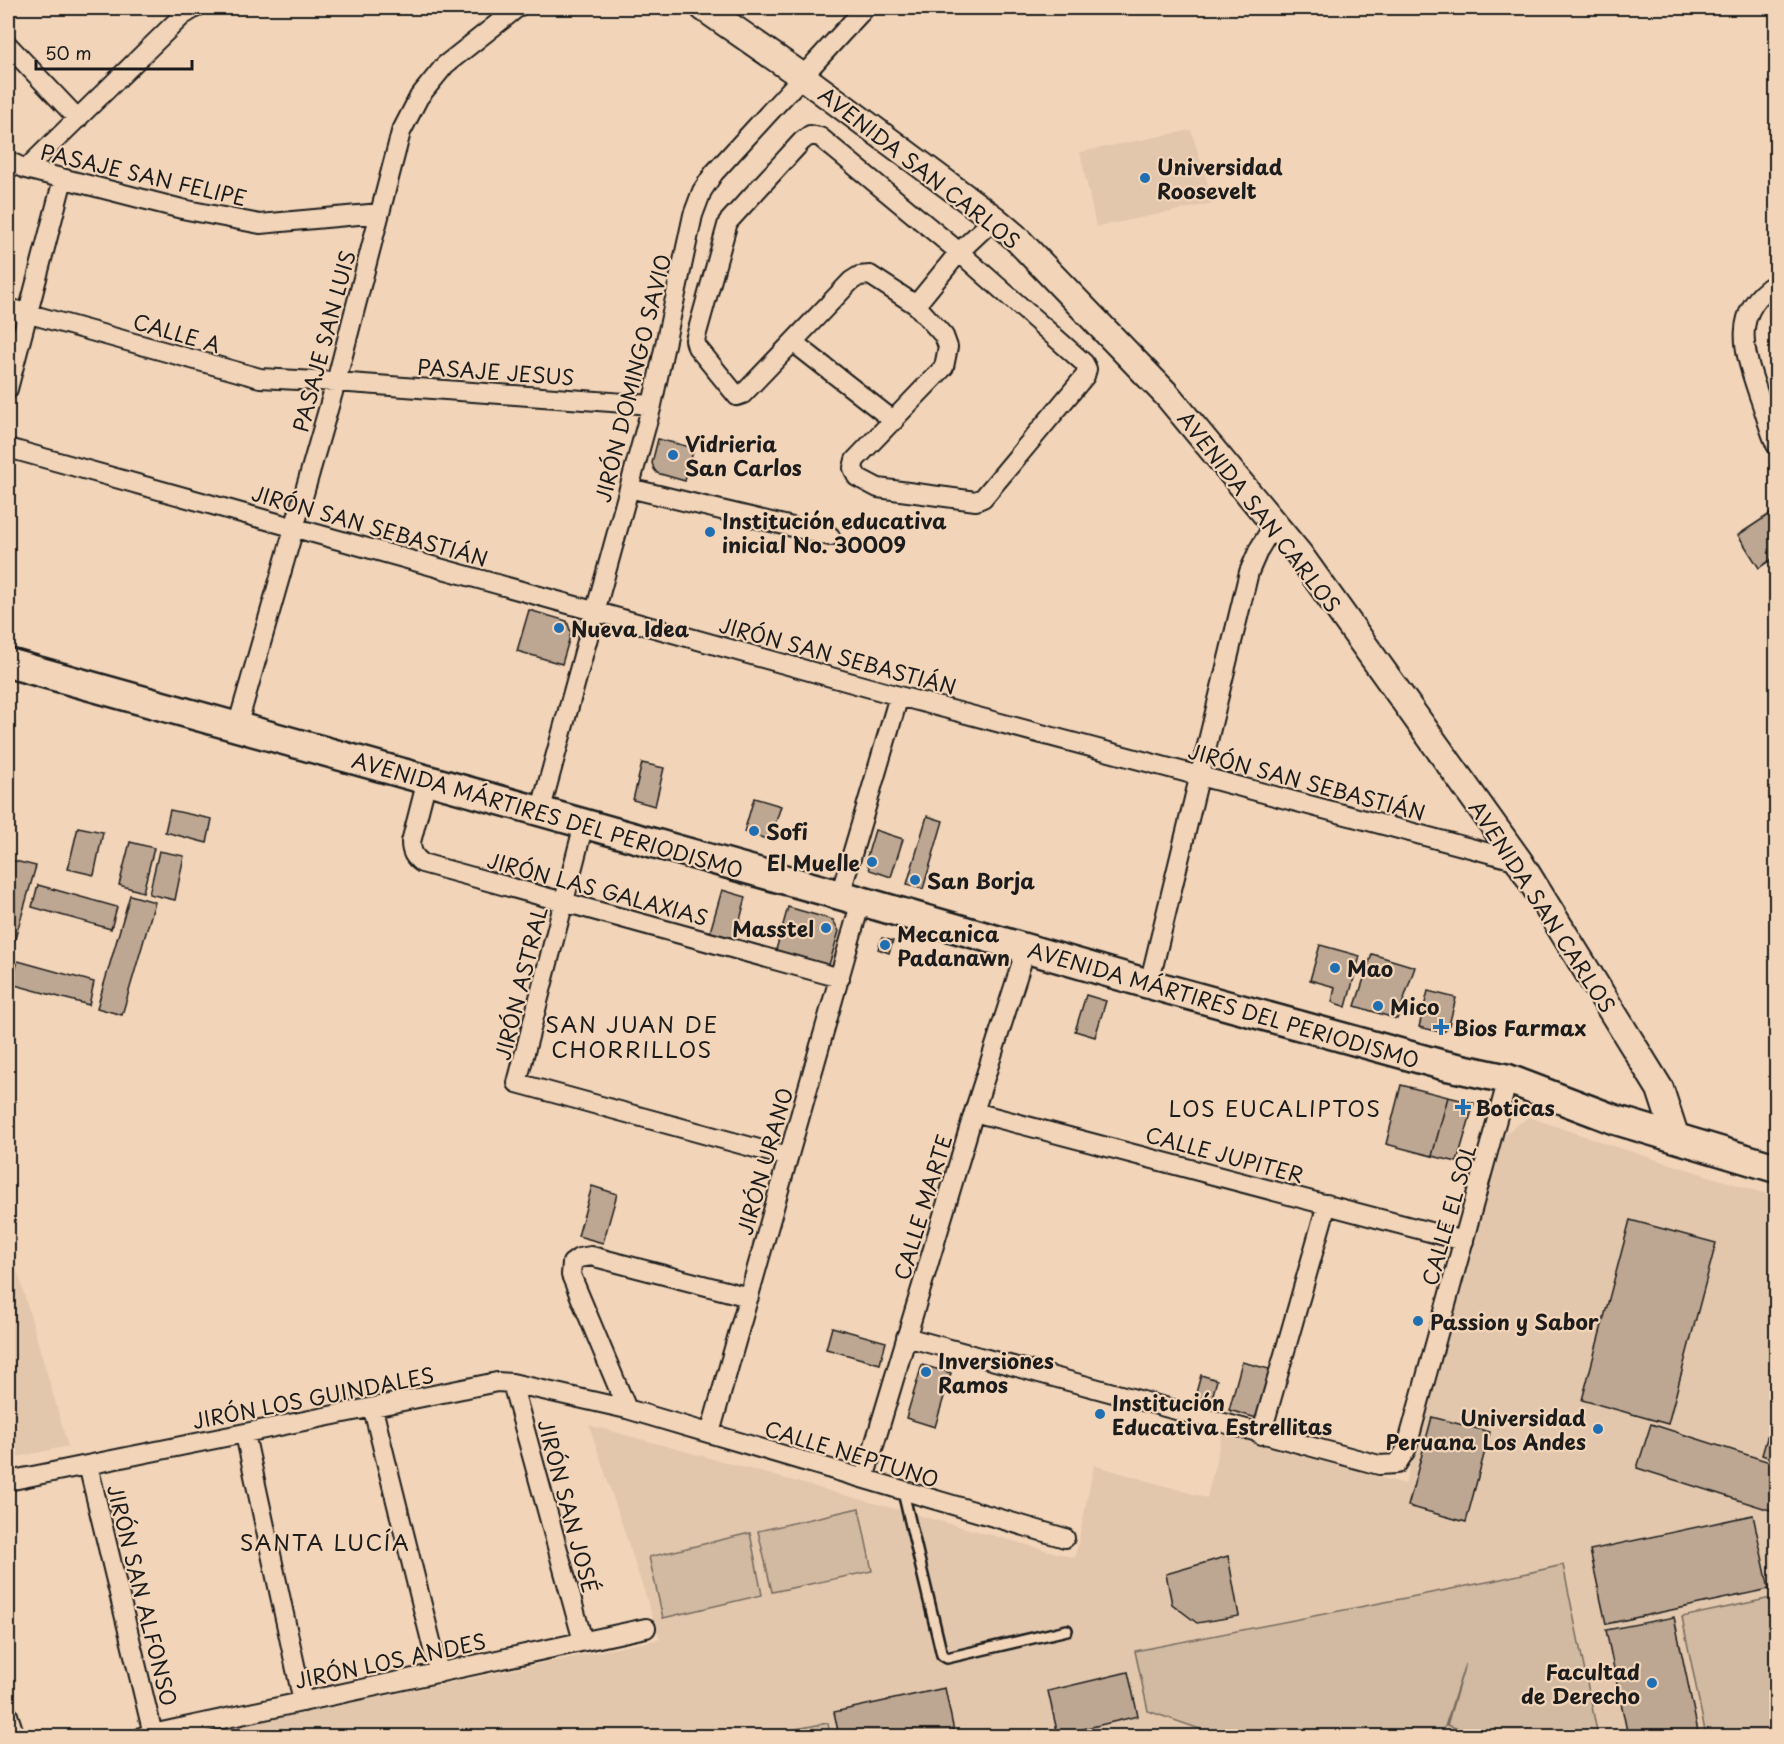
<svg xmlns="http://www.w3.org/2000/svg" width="1784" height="1744" font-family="'Playpen Sans',sans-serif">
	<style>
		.built { fill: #e2c7ad }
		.green { fill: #d2baa2; stroke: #776b5f; stroke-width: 1.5 }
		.building { fill: #bda792; stroke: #1c1c1c; stroke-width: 1.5 }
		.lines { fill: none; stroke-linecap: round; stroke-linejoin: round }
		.lane-casing { stroke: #1c1c1c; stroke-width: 14 }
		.street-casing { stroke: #1c1c1c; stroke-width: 22 }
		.secondary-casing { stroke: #1c1c1c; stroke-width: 30 }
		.primary-casing { stroke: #1c1c1c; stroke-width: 33 }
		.lane { stroke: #f2d5b9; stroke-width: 9 }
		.street { stroke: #f2d5b9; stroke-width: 18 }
		.secondary { stroke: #f2d5b9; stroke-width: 26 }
		.primary { stroke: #f2d5b9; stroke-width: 28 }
		.poi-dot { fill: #1f6fb2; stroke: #f2d5b9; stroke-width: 2 }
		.labels { text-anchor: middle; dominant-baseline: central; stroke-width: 4.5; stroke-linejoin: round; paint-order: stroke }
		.poi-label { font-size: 21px; font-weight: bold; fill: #1c1c1c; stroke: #f2d5b9; text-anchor: start }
		.street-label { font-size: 21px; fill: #1c1c1c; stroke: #f2d5b9 }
		.neighbourhood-label { font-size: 22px; letter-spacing: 1.5px; fill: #1c1c1c; stroke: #f2d5b9 }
	</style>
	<rect width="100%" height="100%" fill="#f2d5b9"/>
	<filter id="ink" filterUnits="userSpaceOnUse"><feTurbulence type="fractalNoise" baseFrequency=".0167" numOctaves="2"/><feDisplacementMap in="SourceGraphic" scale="12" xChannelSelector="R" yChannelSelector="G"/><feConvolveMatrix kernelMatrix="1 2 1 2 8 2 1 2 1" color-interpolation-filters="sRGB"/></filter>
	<g filter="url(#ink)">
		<!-- built -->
		<path class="built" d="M1191,130L1214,203L1096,227L1080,152Z
			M1529,1117L1610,1145L1776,1197V1736H194L660,1639L589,1425L1075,1558L1094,1465L1207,1498L1222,1434L1405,1484L1495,1150L1507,1132Z
			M8,1238L68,1446L8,1459Z"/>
		<!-- green -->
		<path class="green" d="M859,1508L872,1571L772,1592L758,1531Z
			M750,1533L762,1595L663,1618L649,1557Z
			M1563,1565L1598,1736H1480L1447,1725L1465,1664L1442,1736H1220L1148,1711L1135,1651L1492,1581Z
			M1776,1597V1736H1706L1682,1617Z
			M828,1723L830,1736H759Z"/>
		<!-- building -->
		<path class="building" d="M658,439L694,448L685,481L657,473L654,469L652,463Z
			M1776,510V556L1759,568L1738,535Z
			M529,610L567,621L571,633L562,664L517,651Z
			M642,763L664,768L655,806L633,800Z
			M754,798L781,806L770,840L744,832Z
			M170,810L212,819L207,843L165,832Z
			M927,816L943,821L923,889L907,884Z
			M78,827L103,832L94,875L68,869Z
			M875,830L903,839L891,877L870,870L866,860Z
			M130,842L154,848L143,892L119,885Z
			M159,851L184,856L175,900L149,894Z
			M11,860L36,866L8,963V872Z
			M38,885L117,907L111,929L32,907Z
			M722,890L746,897L735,939L710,932Z
			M130,895L155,902L122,1015L97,1008Z
			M788,907L833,920L839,931L829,965L776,950Z
			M882,938L893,941L889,953L878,949Z
			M1320,945L1360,956L1346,1007L1332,1002L1335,987L1310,980Z
			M1372,954L1415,967L1397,1019L1355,1006Z
			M18,961L94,982L89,1005L11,984Z
			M1428,991L1456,998L1449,1025L1445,1031L1440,1032L1419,1027Z
			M1086,995L1106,1001L1095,1037L1075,1031Z
			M1401,1085L1448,1097L1432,1156L1386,1144Z
			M1448,1097L1474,1103L1457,1162L1432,1156Z
			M592,1186L617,1194L603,1243L578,1236Z
			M1630,1220L1716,1243L1668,1424L1582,1400Z
			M832,1327L886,1342L880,1364L826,1349Z
			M1242,1362L1273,1370L1260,1419L1229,1410Z
			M922,1365L951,1373L935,1427L906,1418Z
			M1201,1375L1217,1380L1210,1405L1194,1400Z
			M1776,1407V1460L1762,1455Z
			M1432,1417L1490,1432L1466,1522L1408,1506Z
			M1651,1424L1776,1464V1512L1637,1468Z
			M1753,1515L1769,1589L1606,1624L1590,1550Z
			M1228,1556L1239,1616L1197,1623L1172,1604L1166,1574Z
			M1674,1617L1699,1736H1628L1606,1630Z
			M1128,1672L1138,1716L1058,1735L1048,1691Z
			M945,1688L955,1736H839L834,1712Z
			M1042,1730L1043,1736H1008Z"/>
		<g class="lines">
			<!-- lane casing -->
			<g class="lane-casing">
				<path id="lane" d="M903,1492L942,1655L947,1658L1067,1630"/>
			</g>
			<!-- street casing -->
			<g class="street-casing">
				<path id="street" d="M8,45L78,119
					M810,135L820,137L959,252L1084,363L1087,369L1085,376L983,498L976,501L878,488L857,477L853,468L855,460L944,367L948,347L944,336L916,305L870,275L859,276L851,281L743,394L737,396L697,347L695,340L728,222L802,141Z
					M8,161L26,169L182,209L260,224L380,213
					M26,169L182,16L195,8
					M1776,283C1729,312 1745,354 1759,396C1765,412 1769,430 1776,445
					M916,305L959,252L994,219
					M8,308L260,378L336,382L652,405
					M793,342L894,421
					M8,389L63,179
					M8,448L899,696L1519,861
					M629,488L830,536
					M237,727L336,382L401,132L419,97L445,65L517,8
					M427,780L411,842C411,852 414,857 422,863L840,978
					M540,812L652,405L693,215L702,191L714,173L865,8
					M584,824L517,1083L788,1157
					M840,895L899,696
					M1149,984L1249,572L1259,549L1274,524
					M974,1112L1464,1241
					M906,1337L1379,1465L1397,1464L1406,1450L1508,1079
					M512,1383L583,1641
					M373,1409L439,1673
					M627,1409L571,1275L572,1263L579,1258L591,1256L749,1297
					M710,1433L861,901
					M245,1434L303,1702
					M1261,1435L1327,1204
					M88,1465L153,1734
					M864,1479L974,1112L1026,949
					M8,1481L497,1382L512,1383L627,1409L1065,1538
					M8,1715L15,1736
					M143,1736L646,1628"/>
			</g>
			<!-- secondary casing -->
			<g class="secondary-casing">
				<path id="secondary" d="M704,8L803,77L994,219L1014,236L1167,395L1299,554L1519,861L1660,1089L1676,1138"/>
			</g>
			<!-- primary casing -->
			<g class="primary-casing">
				<path id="primary" d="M8,663L840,895L1149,984L1443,1065L1508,1079L1616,1120L1776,1168"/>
			</g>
			<!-- lane -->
			<use href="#lane" class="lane"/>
			<!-- street -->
			<use href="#street" class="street"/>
			<!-- secondary -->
			<use href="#secondary" class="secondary"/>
			<!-- primary -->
			<use href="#primary" class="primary"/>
		</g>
	</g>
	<!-- markers -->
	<g class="poi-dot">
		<circle cx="1145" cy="178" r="6"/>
		<circle cx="673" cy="455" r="6"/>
		<circle cx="710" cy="532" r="6"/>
		<circle cx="559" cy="628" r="6"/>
		<circle cx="754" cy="831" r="6"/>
		<circle cx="872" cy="862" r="6"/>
		<circle cx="915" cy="880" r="6"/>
		<circle cx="826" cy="928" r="6"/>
		<circle cx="885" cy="945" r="6"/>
		<circle cx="1335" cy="968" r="6"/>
		<circle cx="1378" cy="1006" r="6"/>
		<path d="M1438 1018h6v6h6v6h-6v6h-6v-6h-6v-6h6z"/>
		<path d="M1460 1098h6v6h6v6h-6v6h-6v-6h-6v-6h6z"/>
		<circle cx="1418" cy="1321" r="6"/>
		<circle cx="926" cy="1372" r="6"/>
		<circle cx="1100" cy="1414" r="6"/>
		<circle cx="1598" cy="1429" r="6"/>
		<circle cx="1652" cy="1683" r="6"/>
	</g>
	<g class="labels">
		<!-- poi labels -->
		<g class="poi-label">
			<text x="1157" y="166">Universidad<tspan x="1157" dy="24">Roosevelt</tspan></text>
			<text x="685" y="443">Vidrieria<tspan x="685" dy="24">San Carlos</tspan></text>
			<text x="722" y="520">Institución educativa<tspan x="722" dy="24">inicial No. 30009</tspan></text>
			<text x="571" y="628">Nueva Idea</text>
			<text x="766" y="831">Sofi</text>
			<text x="860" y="862" text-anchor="end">El Muelle</text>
			<text x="927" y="880">San Borja</text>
			<text x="814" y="928" text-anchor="end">Masstel</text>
			<text x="897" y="933">Mecanica<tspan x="897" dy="24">Padanawn</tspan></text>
			<text x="1347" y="968">Mao</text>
			<text x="1390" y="1006">Mico</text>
			<text x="1453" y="1027">Bios Farmax</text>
			<text x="1475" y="1107">Boticas</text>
			<text x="1430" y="1321">Passion y Sabor</text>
			<text x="938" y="1360">Inversiones<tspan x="938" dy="24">Ramos</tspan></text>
			<text x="1112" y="1402">Institución<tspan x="1112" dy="24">Educativa Estrellitas</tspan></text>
			<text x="1586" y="1417" text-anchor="end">Universidad<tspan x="1586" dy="24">Peruana Los Andes</tspan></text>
			<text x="1640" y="1671" text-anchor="end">Facultad<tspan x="1640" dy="24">de Derecho</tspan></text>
		</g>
		<!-- street labels -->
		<g class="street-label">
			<text transform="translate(920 167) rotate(38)">AVENIDA SAN CARLOS</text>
			<text transform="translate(144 174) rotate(13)">PASAJE SAN FELIPE</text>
			<text transform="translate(177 332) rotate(16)">CALLE A</text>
			<text transform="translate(323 341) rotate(-75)">PASAJE SAN LUIS</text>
			<text transform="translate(496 371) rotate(4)">PASAJE JESUS</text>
			<text transform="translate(632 378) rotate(-76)">JIRÓN DOMINGO SAVIO</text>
			<text transform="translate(1260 511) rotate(52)">AVENIDA SAN CARLOS</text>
			<text transform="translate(370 525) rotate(16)">JIRÓN SAN SEBASTIÁN</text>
			<text transform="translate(838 655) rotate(15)">JIRÓN SAN SEBASTIÁN</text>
			<text transform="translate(1307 781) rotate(15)">JIRÓN SAN SEBASTIÁN</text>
			<text transform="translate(548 814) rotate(16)">AVENIDA MÁRTIRES DEL PERIODISMO</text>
			<text transform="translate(598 888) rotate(15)">JIRÓN LAS GALAXIAS</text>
			<text transform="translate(1543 906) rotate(57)">AVENIDA SAN CARLOS</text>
			<text transform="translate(520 983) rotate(-76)">JIRÓN ASTRAL</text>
			<text transform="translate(1224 1004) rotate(16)">AVENIDA MÁRTIRES DEL PERIODISMO</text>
			<text transform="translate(1225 1154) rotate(15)">CALLE JUPITER</text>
			<text transform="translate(764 1161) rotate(-74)">JIRÓN URANO</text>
			<text transform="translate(922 1207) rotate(-73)">CALLE MARTE</text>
			<text transform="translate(1448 1215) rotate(-74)">CALLE EL SOL</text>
			<text transform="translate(313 1397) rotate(-11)">JIRÓN LOS GUINDALES</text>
			<text transform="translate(852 1453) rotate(17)">CALLE NEPTUNO</text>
			<text transform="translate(569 1506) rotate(75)">JIRÓN SAN JOSÉ</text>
			<text transform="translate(143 1595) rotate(76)">JIRÓN SAN ALFONSO</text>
			<text transform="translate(390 1660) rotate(-12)">JIRÓN LOS ANDES</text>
		</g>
		<!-- neighbourhood labels -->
		<g class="neighbourhood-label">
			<text x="632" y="1023">SAN JUAN DE<tspan x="632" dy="25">CHORRILLOS</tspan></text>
			<text x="1275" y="1107">LOS EUCALIPTOS</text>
			<text x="325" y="1541">SANTA LUCÍA</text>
		</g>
	</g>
	<!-- margin -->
	<rect width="1784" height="1744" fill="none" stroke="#f2d5b9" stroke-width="30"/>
	<rect x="15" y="15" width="1754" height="1714" fill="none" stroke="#1c1c1c" stroke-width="2" filter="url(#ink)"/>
	<!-- scale -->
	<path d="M36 60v9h156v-9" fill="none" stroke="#1c1c1c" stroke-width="3"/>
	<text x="45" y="60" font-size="18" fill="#1c1c1c" stroke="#f2d5b9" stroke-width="4.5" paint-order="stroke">50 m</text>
</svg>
